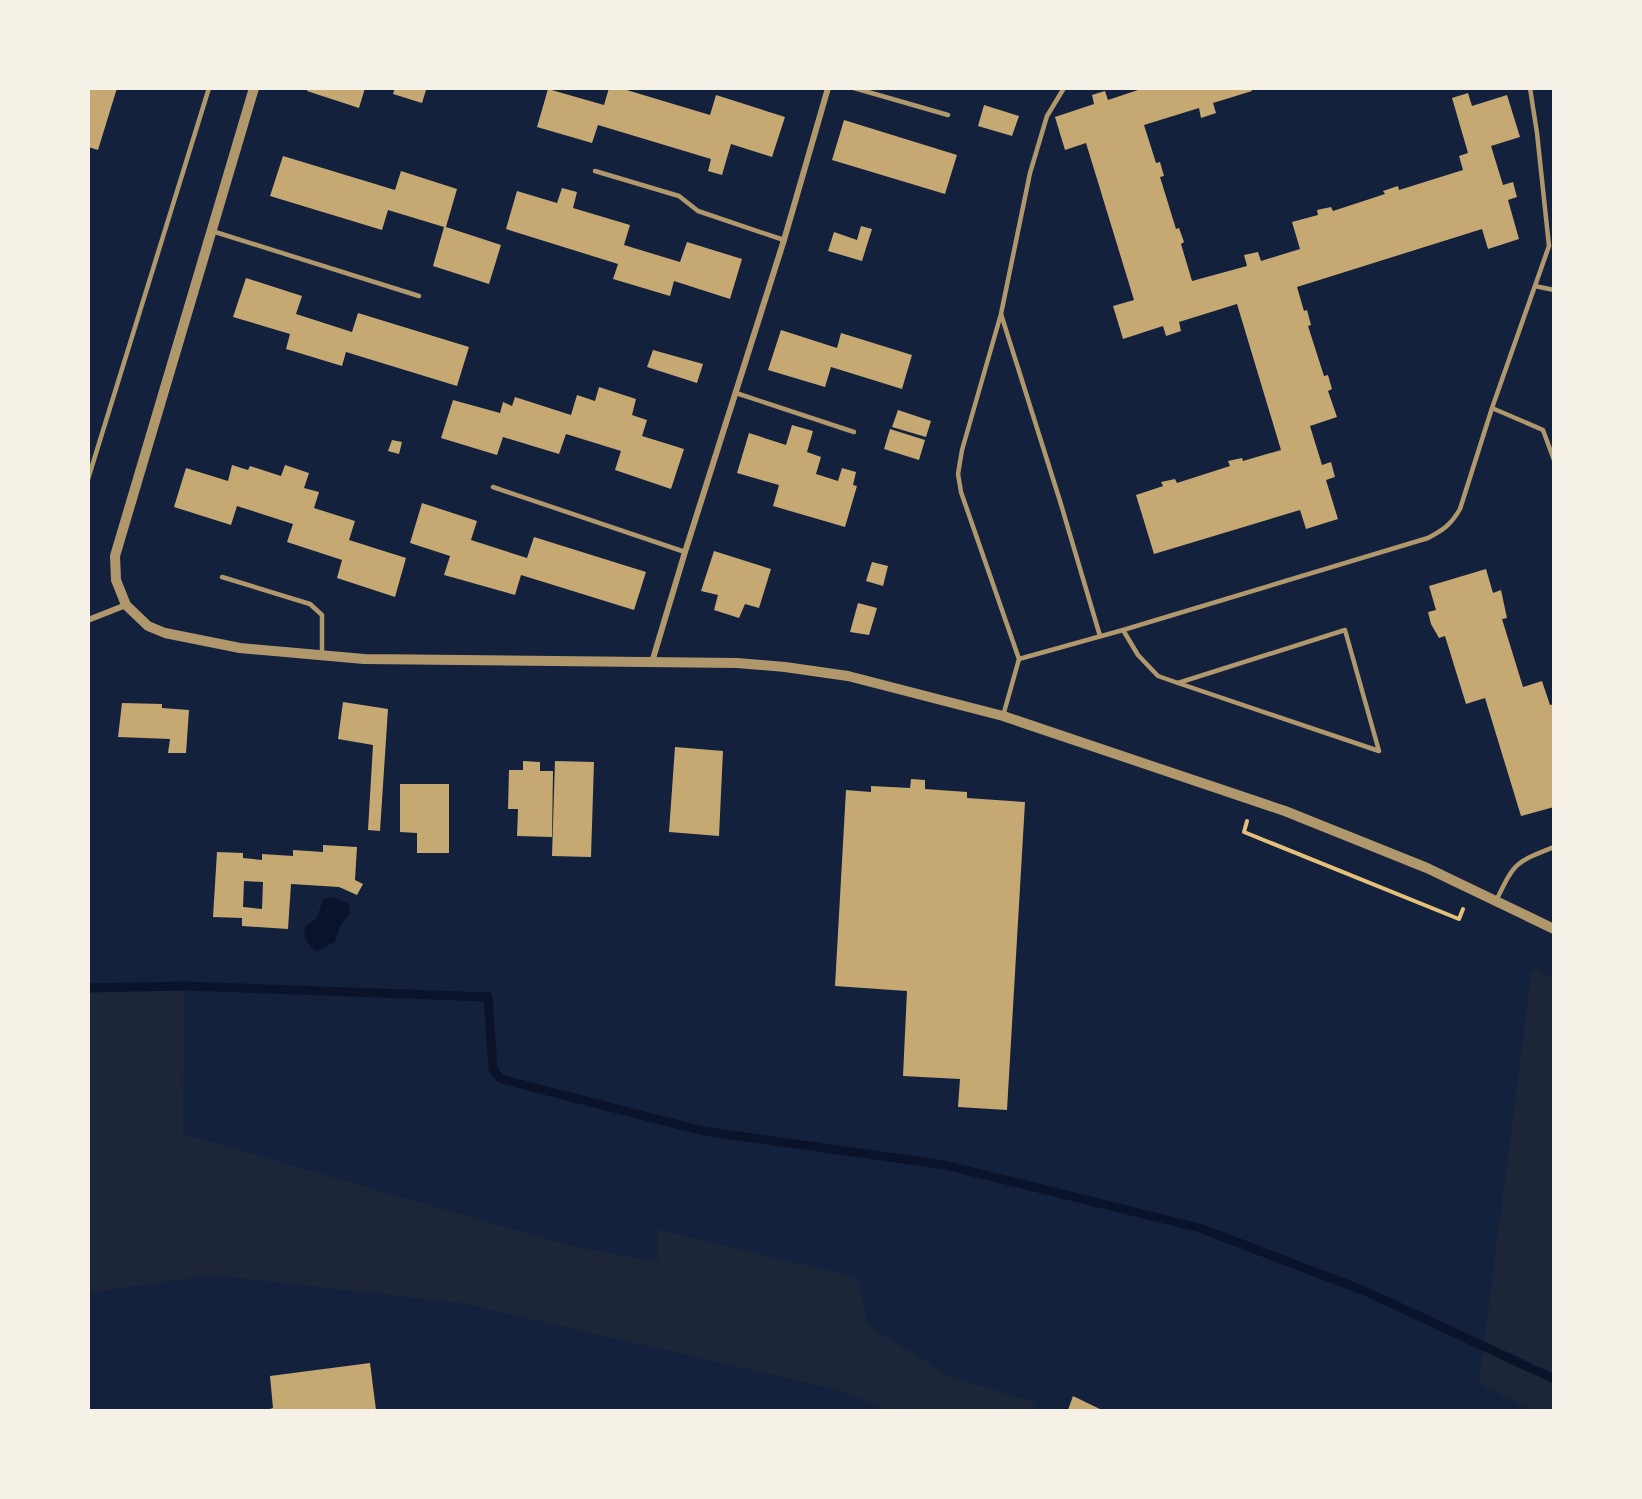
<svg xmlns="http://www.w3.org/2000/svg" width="1642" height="1499" font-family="Figtree,sans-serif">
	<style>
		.green { fill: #1d2539 }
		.water { fill: #0b132b }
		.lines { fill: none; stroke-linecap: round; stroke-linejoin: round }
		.stream { stroke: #0b132b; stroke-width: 9 }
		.building { fill: #c6a872; fill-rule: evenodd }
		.path { stroke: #e5c07b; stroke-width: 4 }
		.service { stroke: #b1986c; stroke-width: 4.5 }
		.minor { stroke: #b1986c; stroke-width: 6 }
		.tertiary { stroke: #b1986c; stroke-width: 10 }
	</style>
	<rect width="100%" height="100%" fill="#14213d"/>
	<!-- green -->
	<path class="green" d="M1532,968L1553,978V1410H1533L1479,1383Z
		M184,986L183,1134L572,1246L657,1262L658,1229L858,1278L868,1325L950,1377L1034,1402L1032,1410H888L839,1390L461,1303L211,1275L89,1293V988Z"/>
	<!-- water -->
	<path class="water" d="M334,897L349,904L350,913L340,926L335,942L317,951C308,947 302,937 305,927L317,918L323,899Z"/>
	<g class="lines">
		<!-- stream -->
		<path class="stream" d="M88,988L184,986L488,997L493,1069L501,1079L703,1131L945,1165L1200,1228L1367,1292L1554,1379"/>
	</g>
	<!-- building -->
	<path class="building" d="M88,88H117L98,150L88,147Z
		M308,88H365L359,108L307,91Z
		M395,88H419L426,90L422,103L393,94Z
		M609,88H620L710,115L716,95L785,117L772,157L731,144L722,175L708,171L711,159L598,125L592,143L537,127L548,89L604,105Z
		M1144,88H1251L1252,91L1213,103L1216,113L1201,118L1199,108L1144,125L1156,163L1160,162L1164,176L1160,177L1176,229L1179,228L1184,242L1181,244L1192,281L1247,266L1244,255L1258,252L1261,261L1300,249L1292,222L1318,215L1317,210L1331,207L1333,211L1385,194L1383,191L1398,186L1399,190L1463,170L1459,156L1468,153L1452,98L1468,93L1472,106L1507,95L1520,137L1491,146L1503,185L1513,182L1517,197L1508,200L1519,239L1488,249L1482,229L1297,287L1304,311L1307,310L1311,325L1308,326L1324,376L1328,375L1332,389L1328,391L1337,417L1310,426L1322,465L1331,462L1335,477L1326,480L1338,519L1306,529L1300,510L1154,554L1136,495L1163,486L1161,482L1175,479L1177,483L1230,466L1228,461L1242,458L1243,461L1281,450L1237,304L1179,322L1181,331L1166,336L1163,326L1123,339L1113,306L1134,300L1086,143L1065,150L1055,117L1094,104L1092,95L1105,91L1108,100Z
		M984,105L1019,116L1012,136L978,126Z
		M844,120L957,155L945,194L832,160Z
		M283,156L395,190L401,171L457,189L446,227L501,245L489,284L433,266L444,227L388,210L382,230L270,196Z
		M562,188L577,192L573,208L630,225L624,245L680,262L687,242L742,259L730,299L674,281L670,296L613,279L618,264L506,229L517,191L557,203Z
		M861,226L872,229L862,261L828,251L834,232L857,240Z
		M246,278L302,296L296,314L352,332L358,313L469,347L457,386L346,352L342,366L286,349L290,334L233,317Z
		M781,330L837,348L841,333L912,355L902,389L831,367L825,387L768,370Z
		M653,350L703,364L697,383L647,367Z
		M599,387L636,399L632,415L647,420L642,436L684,449L671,489L615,470L621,451L566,434L559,454L503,437L497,455L441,438L453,400L500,413L503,402L512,406L515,397L571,415L577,395L595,401Z
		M898,410L931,421L926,437L892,427Z
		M792,425L813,431L807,452L821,457L816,474L838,481L842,468L856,472L853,485L857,486L845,527L773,506L779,485L737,473L749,433L786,445Z
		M890,429L925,440L919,460L884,449Z
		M392,440L402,442L399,454L388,451Z
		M232,465L248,470L250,466L281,476L285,465L309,473L304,488L319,492L314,508L355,521L349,540L406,558L395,597L337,578L342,560L287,542L293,524L237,506L231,525L174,507L186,468L228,481Z
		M422,503L477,521L471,540L527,558L534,537L646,572L634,610L521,575L515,595L444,575L450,556L410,543Z
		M714,551L771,569L759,608L745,604L739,618L714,610L718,595L701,591Z
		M872,562L888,566L883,586L866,581Z
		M1486,569L1493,593L1501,590L1507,618L1502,619L1523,687L1542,681L1550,705L1554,704V807L1521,816L1485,698L1466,704L1445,636L1439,638L1431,624L1428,612L1436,610L1429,586Z
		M858,603L877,608L869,635L850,632Z
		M343,702L388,709L380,831L368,830L373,745L338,739Z
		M122,703L162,704V708L189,710L186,753H168L170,739L118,737Z
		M675,747L723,751L719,836L669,832Z
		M523,761L540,762V771H553L552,837L517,836L518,809H508L509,770H523Z
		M555,761L594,762L591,857L552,856Z
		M911,779L925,780V789L967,792V798L1025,802L1007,1110L958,1107L960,1079L903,1076L907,991L835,986L846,790L871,792V786L910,788Z
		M400,784H449V853H417V833L400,832Z
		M323,845L357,847L355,880L363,884L357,895L339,887L291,884L288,929L242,926V918L213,917L217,852L243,853V858L262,860V854L293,856V850L323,852ZM244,881L263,882L262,909L243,907Z
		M370,1363L376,1410H266L273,1408L270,1376Z
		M1073,1396L1102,1410H1068Z"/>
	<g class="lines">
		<!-- path -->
		<path class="path" d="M1247,821L1244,832L1459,919L1463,909"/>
		<!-- service -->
		<path class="service" d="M854,88L948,115
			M595,171L679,196L698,211L784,240
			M212,231L419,296
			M1535,286L1554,290
			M1001,314L1060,501L1100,636
			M736,393L854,432
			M1492,408L1543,430L1554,460
			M88,479L209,88
			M493,487L685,552
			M222,577L310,604L322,615V655
			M1123,630L1138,655L1158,676L1178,683L1379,751L1345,630L1178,683
			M1019,659L1123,630L1428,538C1443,530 1451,525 1460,509L1492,408L1549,246L1537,133L1530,88
			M1019,659L961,492L958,474L962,450L1001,314L1030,173L1047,116L1064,88
			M1003,716L1019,659
			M1496,901C1515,862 1514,863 1554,847"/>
		<!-- minor -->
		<path class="minor" d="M88,620L126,605
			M652,662L685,552L784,240L828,88"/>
		<!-- tertiary -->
		<path class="tertiary" d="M254,88L115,556L116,580L126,605L148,626L165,633L240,648L364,659L737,663L785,667L848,676L1003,716L1285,811L1427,868L1554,929"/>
	</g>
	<!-- border -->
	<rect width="1642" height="1499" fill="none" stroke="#f6f1e7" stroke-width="180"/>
</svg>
